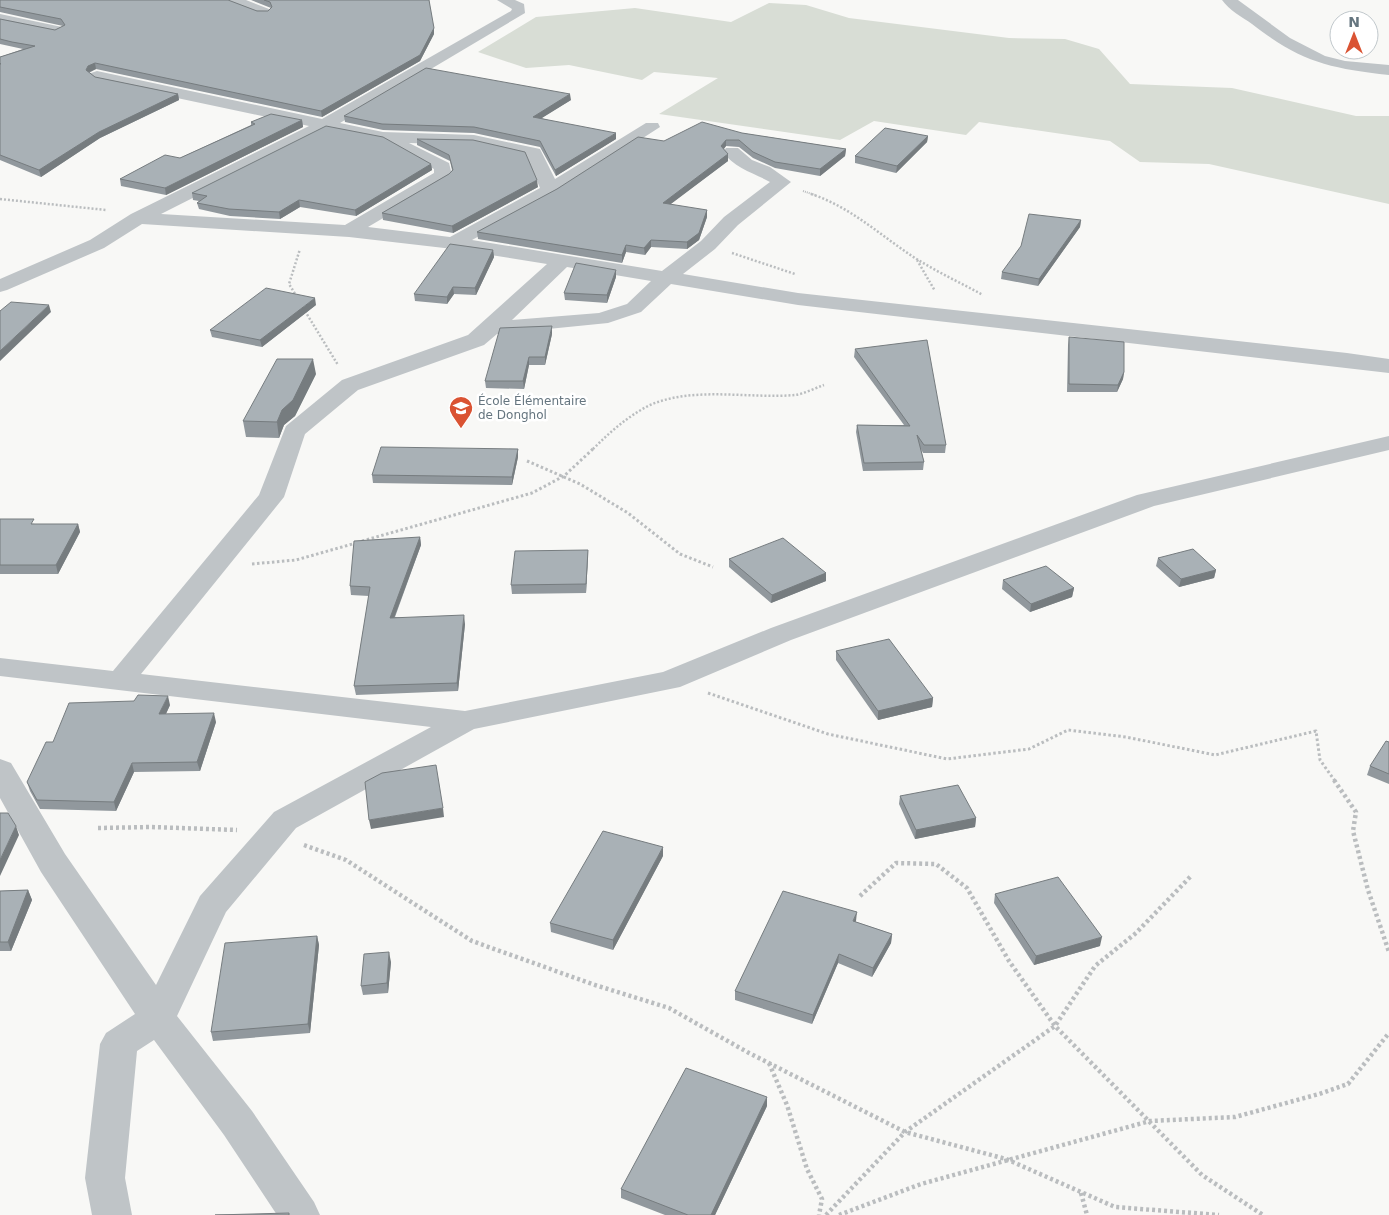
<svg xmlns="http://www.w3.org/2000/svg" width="1389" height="1215" font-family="'DejaVu Sans',sans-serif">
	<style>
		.green { fill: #d8ddd5 }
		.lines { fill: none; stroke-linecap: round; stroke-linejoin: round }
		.path-far3 { stroke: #babdbf; stroke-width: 2; stroke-dasharray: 1 1; stroke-linecap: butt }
		.path-far2 { stroke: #babdbf; stroke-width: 2.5; stroke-dasharray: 2 2; stroke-linecap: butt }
		.path-far1 { stroke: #babdbf; stroke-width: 3; stroke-dasharray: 2.5 2.5; stroke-linecap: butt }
		.path { stroke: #babdbf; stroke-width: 4.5; stroke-dasharray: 3 3; stroke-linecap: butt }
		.minor { fill: #bfc4c7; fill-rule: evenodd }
		.wall { fill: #91989d }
		.shaded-wall { fill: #767c7f }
		.building { fill: #a9b1b6; stroke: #767c7f }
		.labels { text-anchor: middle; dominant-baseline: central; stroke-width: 5; stroke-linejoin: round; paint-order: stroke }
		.poi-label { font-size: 12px; fill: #65757f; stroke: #fff; text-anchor: start }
	</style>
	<rect width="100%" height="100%" fill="#f8f8f6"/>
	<!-- green -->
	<path class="green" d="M769,3L806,5L849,18L1009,38L1065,39L1099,49L1130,84L1232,88L1356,116H1389V204L1209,164L1140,162L1110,141L979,122L966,135L874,121L840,140L659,114L718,78L654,72L642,80L569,65L526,68L478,52L536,17L635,8L731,22Z"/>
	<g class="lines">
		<!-- path-far3 -->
		<path class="path-far3" d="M803,191L815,195"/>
		<!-- path-far2 -->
		<path class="path-far2" d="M811,194C851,207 881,236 915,258C937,272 961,283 983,295
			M0,199L106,210
			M732,253L795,274
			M917,260L935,291
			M297,297L289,284L300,249
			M305,311L338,365
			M593,449C610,432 628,416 650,405C694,386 749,399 795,395C804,394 815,388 824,385"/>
		<!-- path-far1 -->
		<path class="path-far1" d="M527,461L580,484L628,513L680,554L713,567
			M362,541L532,493L564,476L594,448
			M252,564L296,560L356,543
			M708,693L828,734L947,759L1029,749L1068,730L1126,737L1215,755L1316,731L1320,760L1335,781"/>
		<!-- path -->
		<path class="path" d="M1334,780L1356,812L1353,831L1368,890L1389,952
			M98,828L151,827L237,830
			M304,845L346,860L472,941L595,985L669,1008L749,1053L905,1132L1006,1159L1115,1207L1219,1215
			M860,896L896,863L936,864L967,888L1009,961L1055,1026L1202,1175L1263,1215
			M769,1063L787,1105L807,1169L822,1199L819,1215
			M1081,1193L1087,1215
			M826,1215L905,1132L1055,1026L1095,966L1136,933L1191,876
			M839,1215L921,1184L1150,1121L1235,1117L1319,1094L1348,1084L1389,1033"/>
		<!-- minor -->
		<path class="minor" d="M226,0H246L269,9L271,12L269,15H259L228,3Z
			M497,0H515L524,4L525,13L340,123L383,132L474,135L540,149L555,179L646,123H658L660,127L556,194L472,240L662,271L701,241L724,217L770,182C754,173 734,168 723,152L726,148H738L752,160L770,167L791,182L738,225L715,249L683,274L798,293L1347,353L1389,359V373L798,305L671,284L641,312L608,323L497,334L484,345L358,390L305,434L284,497L141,674L465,711L663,672L771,628L1137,495L1389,436V450L1154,506L791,640L680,687L474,729L296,828L226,912L177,1016L252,1111L314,1202L320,1215H277L224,1135L154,1040L137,1051L125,1178L132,1215H92L85,1178L100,1044L106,1033L135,1014L41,872L0,798V759L11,763L65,854L156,985L200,896L274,812L431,727L0,676V658L113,671L259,495L286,426L342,380L468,335L547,264L453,249L349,237L142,224L104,248L7,290L0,292V279L90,240L131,214L309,126L97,81L89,76L91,73L97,71L322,119L511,11L512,9ZM327,130L384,142L434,169V173L345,225L161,214ZM409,143L474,145L527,157L540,188L450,237L368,227L449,179L452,175L449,163ZM567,267L651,281L627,304L599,313L512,320Z
			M1222,0H1238L1290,38L1325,56L1345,61L1389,65V75C1328,68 1301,62 1252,24C1242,17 1229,10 1222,0Z
			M0,14L62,27L64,30L57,34L0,22Z"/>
	</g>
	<!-- wall -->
	<path class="wall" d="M0,0L268,11L271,8L251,0H429L434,34L420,61L322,117L96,69L89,73L95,77L178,94L179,100L100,138L41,177L0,160V57L23,49L0,44V19L55,30L63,26L0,12Z
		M571,100L541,118L616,139L556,176L540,147L474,133L383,130L345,122L344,116Z
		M302,120L303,127L166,195L121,186L120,179L180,158L251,125V122Z
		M742,133L846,149L845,156L820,176L775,168L753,158L739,147L726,146L724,149L728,161L670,204L707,217L699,240L687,249L651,247L645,255L626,252L622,263L478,239L477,232L664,141Z
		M928,136L927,142L896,173L855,163V156Z
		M417,139L538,187L453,233L383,220L382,213L449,174L452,170L450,161L417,145Z
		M431,164L432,170L356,216L300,207L280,219L230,216L199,209L197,203L199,201L193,200L192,193Z
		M1081,220L1080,227L1038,286L1001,279L1002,272Z
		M493,250L494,257L476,295L454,294L447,304L415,301L414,294Z
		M616,277L607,303L565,300L564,293Z
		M316,305L262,347L212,337L210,330Z
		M552,334L545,365H529L524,389L486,388L485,381Z
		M1069,337L1124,372L1123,379L1117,392H1067L1068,345Z
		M855,349L946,445L945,453H923L921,449L924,462L923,470L863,471L856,432L857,425H904L854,357Z
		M316,374L295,416L284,425L279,438L246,437L243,421Z
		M518,449V457L512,485L373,483L372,475Z
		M0,519L35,524H78L80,532L58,574H0Z
		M420,537L421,545L395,617L465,624L458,691L356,695L354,686L369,596L351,595L350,586Z
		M588,550L586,593L512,594L511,585Z
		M1158,558L1216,570L1214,578L1179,587L1156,566Z
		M729,559L826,573V581L771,603L729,567Z
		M1003,580L1074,588L1072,597L1030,612L1002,589Z
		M836,651L933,698L932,707L878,720L836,660Z
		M170,705L166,714L216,722L200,771L134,772L116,811L40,809L30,791L27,782L53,742Z
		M1389,742V784L1367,775L1370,766Z
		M900,796L976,818L975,827L915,839L899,804Z
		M663,856L613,950L551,932L550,923Z
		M28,890L32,900L11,951H0V891Z
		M995,894L1100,946L1034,965L994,903Z
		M856,922L892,934L891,943L872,977L838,963L812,1024L735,1000V991Z
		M317,936L319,945L310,1033L213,1041L211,1032Z
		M391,962L388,993L363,995L361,986Z
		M767,1106L715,1215H665L621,1198V1189Z"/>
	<!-- shaded-wall -->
	<path class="shaded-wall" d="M434,28V34L420,61L322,117L321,111Z
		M95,63L96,69L89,72L87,76L86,70L88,66Z
		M178,94L179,100L100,138L41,177L39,170L99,132Z
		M570,94L571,100L534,123L533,117Z
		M302,120L303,127L166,195L165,188Z
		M616,133V139L556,176L555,170Z
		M928,136L927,142L896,173L897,166Z
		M726,140V146L721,152V146Z
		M846,149L845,156L820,176V169Z
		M728,154V161L663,210V203Z
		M431,164L432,170L356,216L355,210Z
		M537,180L538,187L453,233L452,226Z
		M299,200L300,207L280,219L279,212Z
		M707,210V217L699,240L687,249V242Z
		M1081,220L1080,227L1038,286L1039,279Z
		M651,240V247L645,255L644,248Z
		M626,245V252L622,263V255Z
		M493,250L494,257L476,295L475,288Z
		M616,270V277L607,303V295Z
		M453,287L454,294L447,304V297Z
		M315,298L316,305L262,347L260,340Z
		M49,305L51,312L0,361V351Z
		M552,326V334L545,365V357Z
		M529,357V365L524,389L523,381Z
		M313,359L316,374L295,416L284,425L279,438L277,422L282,410Z
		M1124,372L1123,379L1117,392L1118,385Z
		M518,449V457L512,485V477Z
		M78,524L80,532L58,574L56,565Z
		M420,537L421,545L391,626L390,618Z
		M588,550V558L586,593V584Z
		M1216,570L1214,578L1179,587L1181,579Z
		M826,573V581L771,603L772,595Z
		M1074,588L1072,597L1030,612L1031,604Z
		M464,615L465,624L458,691L457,683Z
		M168,696L170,705L162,722L159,714Z
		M933,698L932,707L878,720V711Z
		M214,713L216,722L200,771L197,762Z
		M132,763L134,772L116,811L114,802Z
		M443,808L444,817L371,829L369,820Z
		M976,818L975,827L915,839L916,830Z
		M16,826L19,835L0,876V860Z
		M663,847V856L613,950V940Z
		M28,890L32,900L11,951L8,942Z
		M857,912L856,921L852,930L853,921Z
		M892,934L891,943L872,977L873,968Z
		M317,936L319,945L310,1033L308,1024Z
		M1102,937L1100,946L1034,965L1036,956Z
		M389,952L391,962L388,993L387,983Z
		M839,954L838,963L812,1024L813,1015Z
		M767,1097V1106L715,1215H711Z"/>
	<!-- building -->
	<path class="building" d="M0,0H228L257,11H268L272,7L270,2L264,0H429L434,28L420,55L321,111L95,63L88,66L86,70L95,77L178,94L99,132L39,170L0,155V64H1L0,63V57L35,46L12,42L0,39V19L55,30L65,25L61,19L0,7Z
		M426,68L570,94L533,117L616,133L555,170L540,141L474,127L382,124L344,116Z
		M271,114L302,120L165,188L120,179L165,155L180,158L255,124L251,122Z
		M702,122L742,133L846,149L820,169L775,162L753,152L739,140H726L721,146L728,154L663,203L707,210L699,233L687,242L651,240L644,248L626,245L622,255L477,232L557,189L638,137L664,141Z
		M326,126L383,137L431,164L355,210L299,200L279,212L229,209L197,203L207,196L192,193Z
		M885,128L928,136L897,166L855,156Z
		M417,139L473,140L525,152L537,180L452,226L382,213L449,174L453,170L449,155Z
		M1029,214L1081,220L1039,279L1002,272L1021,246Z
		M450,244L493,250L475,288L453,287L447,297L414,294Z
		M576,263L616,270L607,295L564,293Z
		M266,288L315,298L260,340L210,330Z
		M11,302L49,305L0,351V311Z
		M552,326L545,357H529L523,381H485L500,328Z
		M1069,337L1124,342V372L1118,385L1069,384Z
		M927,340L946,445H924L917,435L924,462L864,463L857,425L910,426L855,349Z
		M277,359H313L293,400L282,410L277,422L243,421Z
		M381,447L518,449L512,477L372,475Z
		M0,519H34L31,524H78L56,565H0Z
		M420,537L390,618L464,615L457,683L354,686L370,587L350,586L354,541Z
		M783,538L826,573L772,595L729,559Z
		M1193,549L1216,570L1181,579L1158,558Z
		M588,550L586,584L511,585L515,551Z
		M1046,566L1074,588L1031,604L1003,580Z
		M889,639L933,698L878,711L836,651Z
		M138,695L168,696L159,714L214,713L197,762L132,763L114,802L37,800L27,782L46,742H53L69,703L134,701Z
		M1386,741L1389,742V774L1370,766Z
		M436,765L443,808L369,820L365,782L382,773Z
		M958,785L976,818L916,830L900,796Z
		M0,813H8L16,826L0,860Z
		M603,831L663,847L613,940L550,923Z
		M1058,877L1102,937L1036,956L995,894Z
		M28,890L8,942H0V891Z
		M783,891L857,912L853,921L892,934L873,968L839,954L813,1015L735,991Z
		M317,936L308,1024L211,1032L225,943Z
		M389,952L387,983L361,986L364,954Z
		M686,1068L767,1097L711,1215H688L621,1189Z
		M289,1213V1215H215Z"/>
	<!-- icons -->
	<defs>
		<g id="school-pin" transform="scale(1.25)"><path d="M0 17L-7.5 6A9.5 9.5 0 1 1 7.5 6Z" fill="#da5333" stroke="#fff"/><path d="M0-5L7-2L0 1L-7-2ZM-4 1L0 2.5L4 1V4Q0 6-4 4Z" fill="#fff"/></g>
	</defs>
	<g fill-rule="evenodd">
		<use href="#school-pin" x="461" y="408"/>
	</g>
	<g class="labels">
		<!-- poi labels -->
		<g class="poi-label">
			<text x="478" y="401">École Élémentaire<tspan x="478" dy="14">de Donghol</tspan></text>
		</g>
	</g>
	<!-- north arrow -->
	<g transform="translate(1354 35)"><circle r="24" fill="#ffffff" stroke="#c1c8cc"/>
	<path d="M0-4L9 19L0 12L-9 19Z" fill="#da5333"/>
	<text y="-8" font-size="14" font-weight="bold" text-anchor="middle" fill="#65757f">N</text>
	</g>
</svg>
